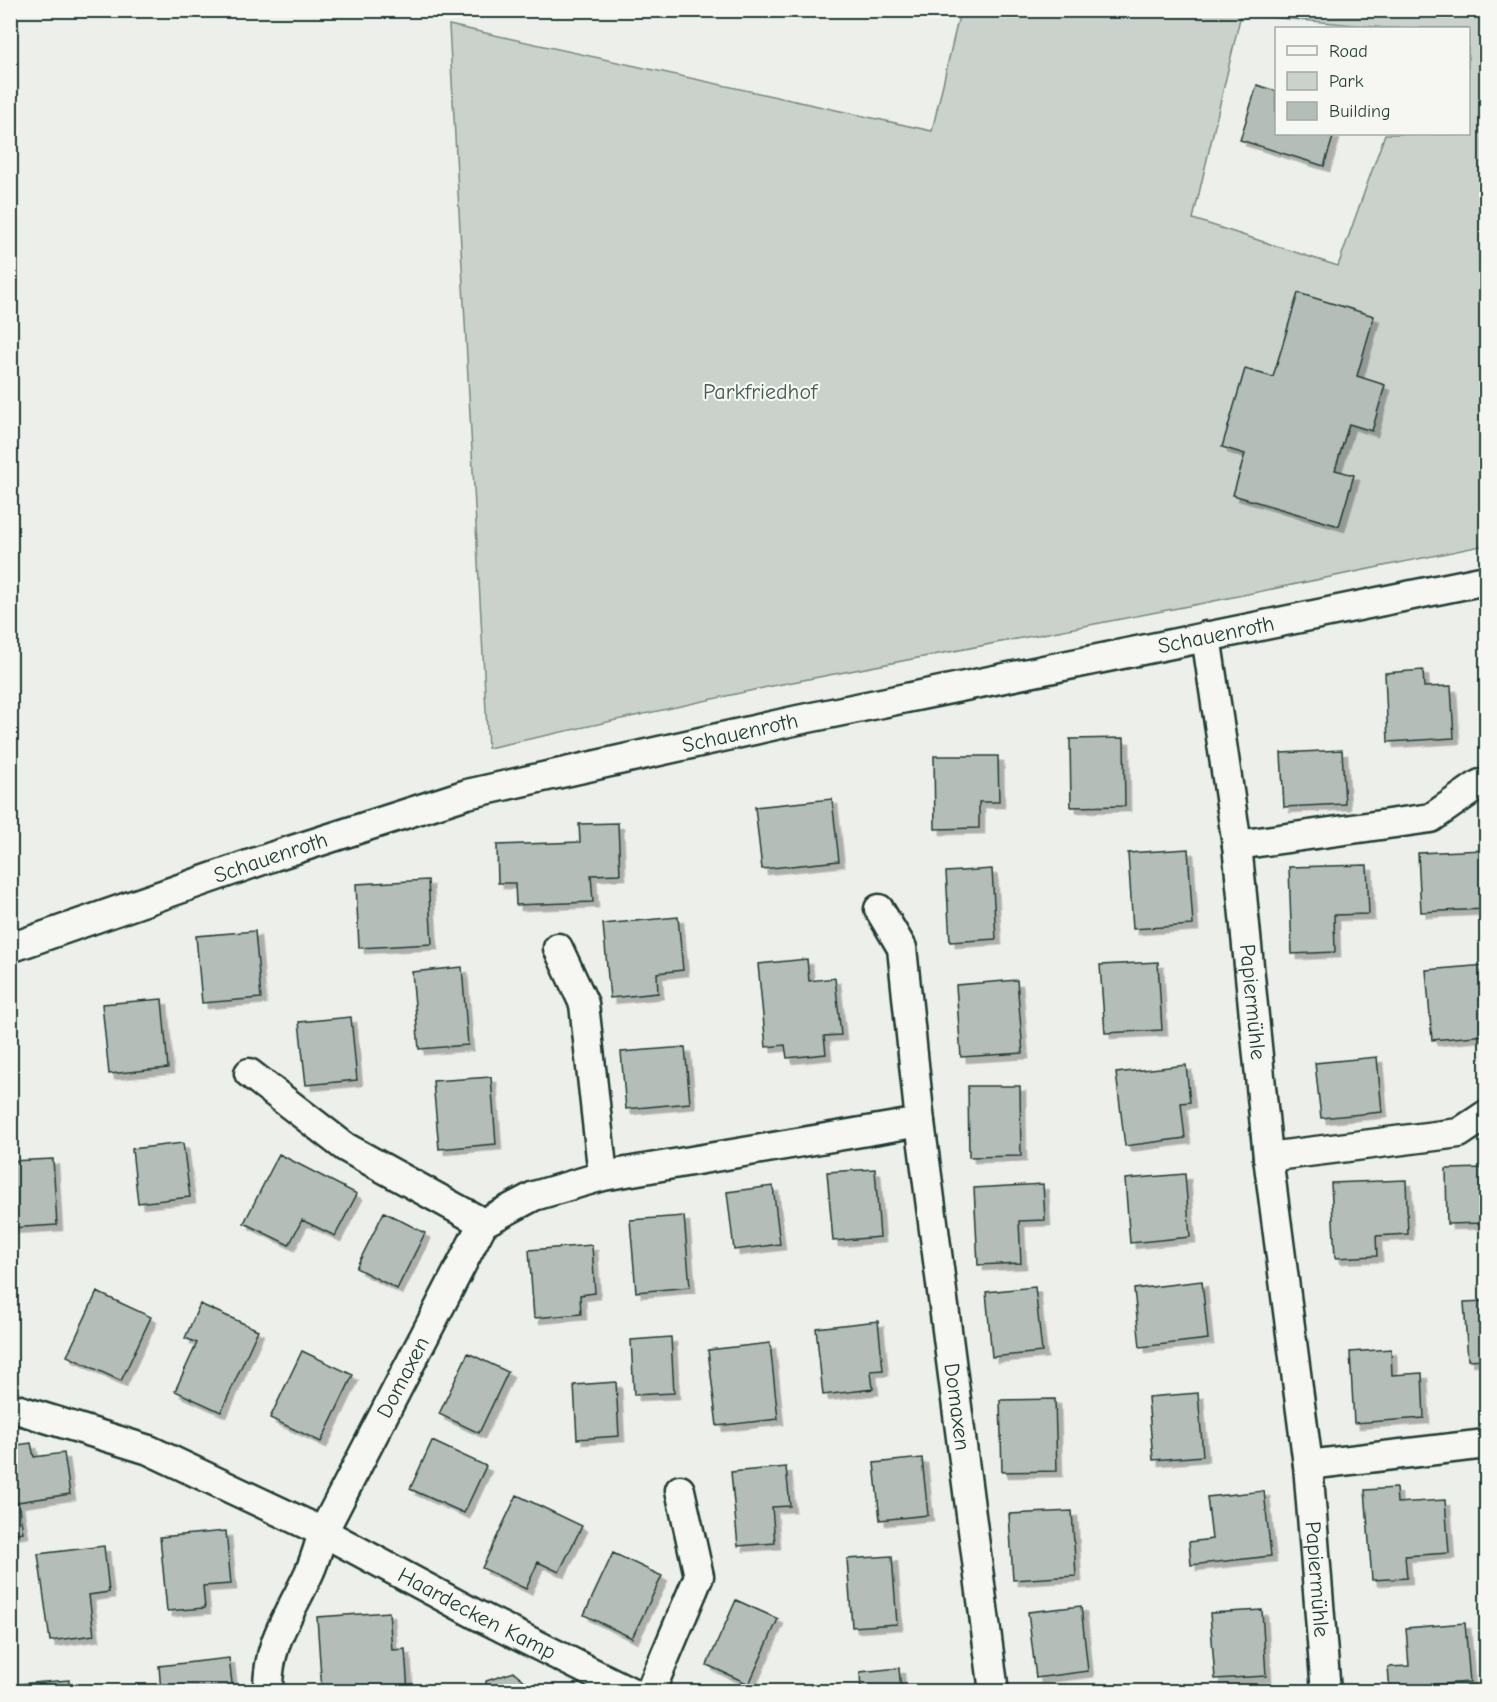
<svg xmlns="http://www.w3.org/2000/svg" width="1497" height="1702" font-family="'Comic Neue',sans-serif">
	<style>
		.green { fill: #cbd2cc; stroke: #758880; stroke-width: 1.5; fill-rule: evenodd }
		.building { fill: #b4bdb8; stroke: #1f3d34; stroke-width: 1.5; filter: url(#shadow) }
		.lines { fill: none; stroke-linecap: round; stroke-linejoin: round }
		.minor-casing { stroke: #1f3d34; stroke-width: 33 }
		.minor { stroke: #f6f6f2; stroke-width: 28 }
		.labels { text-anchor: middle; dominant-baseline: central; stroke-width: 4.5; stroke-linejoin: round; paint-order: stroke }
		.park-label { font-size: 22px; fill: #415b52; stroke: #f6f6f2 }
		.street-label { font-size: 22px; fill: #1f3d34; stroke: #f6f6f2 }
	</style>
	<defs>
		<filter id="shadow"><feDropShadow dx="5.5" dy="5.5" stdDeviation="0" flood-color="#0004"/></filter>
	</defs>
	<rect width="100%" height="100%" fill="#edefea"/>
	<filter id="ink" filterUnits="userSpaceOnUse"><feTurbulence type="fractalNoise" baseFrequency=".0167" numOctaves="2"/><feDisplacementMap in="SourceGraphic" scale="12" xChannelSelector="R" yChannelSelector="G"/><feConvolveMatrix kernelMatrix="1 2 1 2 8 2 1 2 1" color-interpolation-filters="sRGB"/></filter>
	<g filter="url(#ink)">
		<!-- green -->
		<path class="green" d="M960,11H1486V545L1209,602L772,686L488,748L449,25L932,131ZM1241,14L1385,28H1468V134H1385L1338,266L1193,219Z"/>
		<!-- building -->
		<path class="building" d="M1257,85L1276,91V134H1334L1324,166L1240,140Z
			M1298,293L1374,316L1357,376L1385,385L1372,431L1349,424L1335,470L1354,475L1339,526L1233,495L1245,454L1222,447L1245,369L1273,377Z
			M1423,670L1424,687L1451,686L1454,738L1388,742L1385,673Z
			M1124,738L1125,806L1071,807L1070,739Z
			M1342,750L1345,804L1284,807L1281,753Z
			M934,756H998L999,802H979V828L935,829Z
			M832,799L839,861L762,869L755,807Z
			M618,823L620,874L591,875L593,902L516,905L515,883H498L497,845L580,842L579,824Z
			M1188,849L1193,925L1133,929L1128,853Z
			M1483,850L1485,909L1421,912L1418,853Z
			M1367,865L1369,914L1334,915L1335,952L1292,954L1289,867Z
			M992,869L996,939L950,942L946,872Z
			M428,880L432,944L359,948L356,884Z
			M678,917L683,970L657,973L658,993L610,998L603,924Z
			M255,931L261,998L202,1003L196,936Z
			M807,959L809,981L835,978L841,1035L824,1036L826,1054L787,1058L785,1045L766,1047L758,964Z
			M1158,962L1162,1030L1105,1033L1100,965Z
			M1486,965V1035L1432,1040L1426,970Z
			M462,967L468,1045L419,1049L412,972Z
			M1017,980L1023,1053L961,1057L956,985Z
			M162,999L168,1068L109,1074L102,1004Z
			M351,1017L357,1080L306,1085L299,1022Z
			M685,1047L690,1103L626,1109L621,1052Z
			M1377,1057L1382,1112L1321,1118L1315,1063Z
			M1186,1065L1190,1102L1181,1103L1185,1138L1125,1146L1116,1073Z
			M491,1077L496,1144L439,1149L433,1081Z
			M968,1086H1020L1021,1156L969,1157Z
			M183,1143L190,1197L138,1203L132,1149Z
			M279,1154L357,1194L335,1236L302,1220L289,1245L244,1223Z
			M53,1159L57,1225L10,1228V1161Z
			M1486,1168V1223L1447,1224L1446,1169Z
			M875,1169L880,1237L833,1241L827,1172Z
			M1185,1174L1190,1237L1130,1243L1125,1179Z
			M1406,1180L1408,1234L1376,1236L1377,1256L1335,1258L1331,1183Z
			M1043,1184L1045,1220L1019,1221L1021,1263L978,1265L974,1188Z
			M773,1186L780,1244L734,1250L727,1192Z
			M384,1212L425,1233L397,1289L356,1268Z
			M684,1216L690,1287L636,1292L630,1220Z
			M592,1245L595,1293L580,1295L581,1314L534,1318L529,1250Z
			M1202,1281L1208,1339L1140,1347L1134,1289Z
			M1035,1287L1042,1352L992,1357L986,1292Z
			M97,1292L151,1317L121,1381L67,1356Z
			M1486,1301V1359L1468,1360L1464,1302Z
			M200,1304L258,1330L221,1412L175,1391L197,1343L185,1338Z
			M878,1321L883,1370L871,1371L873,1389L823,1395L816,1328Z
			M671,1337L674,1393L634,1395L631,1340Z
			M770,1343L778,1419L717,1426L708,1350Z
			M1391,1349L1392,1375L1422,1373L1424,1418L1354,1423L1350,1352Z
			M302,1351L353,1375L321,1442L270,1418Z
			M468,1353L508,1372L479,1433L439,1414Z
			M616,1382L619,1436L577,1439L574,1385Z
			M1198,1393L1203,1456L1153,1460L1148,1397Z
			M1055,1399L1057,1471L1002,1472L1000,1400Z
			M432,1441L486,1466L464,1513L410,1489Z
			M31,1443L34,1457L64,1453L70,1494L18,1502L23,1532L10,1534V1446Z
			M922,1458L928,1515L880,1520L874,1463Z
			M786,1467L790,1506L772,1507L775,1543L738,1546L731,1472Z
			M1396,1488L1397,1503L1445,1500L1449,1553L1405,1556L1407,1578L1372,1580L1365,1490Z
			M1264,1491L1271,1556L1191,1565L1189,1542L1212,1539L1207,1497Z
			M517,1495L582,1526L559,1572L538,1562L526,1589L482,1568Z
			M1072,1511L1076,1576L1013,1580L1009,1514Z
			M226,1531L231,1584L203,1586L205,1608L167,1611L160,1537Z
			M104,1546L109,1592L89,1595L94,1635L50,1641L38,1554Z
			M613,1553L662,1576L632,1638L584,1615Z
			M892,1556L897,1624L852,1627L847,1559Z
			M736,1600L778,1619L749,1684L707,1665Z
			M1081,1606L1088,1671L1036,1678L1028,1612Z
			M1262,1610L1266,1676L1215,1679L1210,1613Z
			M389,1612L392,1650L405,1649L408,1692H322L317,1617Z
			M1465,1623L1470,1682L1430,1685V1692H1390L1388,1667L1409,1666L1406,1628Z
			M229,1658L233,1692H161L159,1666Z
			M899,1668L901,1692H861L860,1672Z
			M514,1672L538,1692H487L486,1681Z
			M69,1680V1692H20L19,1684Z"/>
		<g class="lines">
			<!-- minor casing -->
			<g class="minor-casing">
				<g id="minor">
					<path id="s1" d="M1206,636L1237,845L1268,1157L1308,1465L1326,1692"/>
					<path d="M1237,845L1431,818L1480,784"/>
					<path d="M879,909L902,948L920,1122"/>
					<path id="s2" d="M10,948L274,856L467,794L798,720L1486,580"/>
					<path d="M558,948L584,1004L603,1176"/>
					<path d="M249,1073L345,1147L483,1223"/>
					<path d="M1268,1157L1459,1133L1486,1115"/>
					<path id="s3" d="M10,1407L149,1450L323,1532L477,1615L631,1692"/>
					<path d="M1308,1465L1486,1444"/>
					<path id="s4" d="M268,1692C267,1642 290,1615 309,1573C315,1560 319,1546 323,1532L483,1223L534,1196L603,1176L920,1122L994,1692"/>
					<path d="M650,1692L699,1576L680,1490"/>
				</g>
			</g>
			<!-- minor -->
			<use href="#minor" class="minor"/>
		</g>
	</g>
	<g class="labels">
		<!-- park labels -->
		<g class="park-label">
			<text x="760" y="392">Parkfriedhof</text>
		</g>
		<!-- street labels -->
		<g class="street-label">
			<text stroke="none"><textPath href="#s2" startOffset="1248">Schauenroth</textPath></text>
			<text stroke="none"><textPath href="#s2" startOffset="762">Schauenroth</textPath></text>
			<text stroke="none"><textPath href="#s2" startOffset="276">Schauenroth</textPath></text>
			<text stroke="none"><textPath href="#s1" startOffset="369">Papiermühle</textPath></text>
			<text stroke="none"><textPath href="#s4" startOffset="345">Domaxen</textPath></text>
			<text stroke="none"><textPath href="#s4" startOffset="1257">Domaxen</textPath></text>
			<text stroke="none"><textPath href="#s1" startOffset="950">Papiermühle</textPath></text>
			<text stroke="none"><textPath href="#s3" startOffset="512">Haardecken Kamp</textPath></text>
		</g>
	</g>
	<!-- margin -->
	<rect width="1497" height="1702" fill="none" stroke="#f6f6f2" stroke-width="36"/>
	<rect x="18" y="18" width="1461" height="1666" fill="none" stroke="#1f3d34" stroke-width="2" filter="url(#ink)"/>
	<!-- legend -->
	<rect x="1275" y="27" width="195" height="108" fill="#f6f6f2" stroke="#a0aca6" stroke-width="1.5"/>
	<rect x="1287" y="46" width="30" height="9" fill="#f6f6f2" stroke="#a0aca6" stroke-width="1.5"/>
	<text x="1329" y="57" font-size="18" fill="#1f3d34">Road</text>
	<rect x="1287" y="72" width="30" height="18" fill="#cbd2cc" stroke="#a0aca6" stroke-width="1.5"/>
	<text x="1329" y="87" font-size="18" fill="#1f3d34">Park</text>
	<rect x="1287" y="102" width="30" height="18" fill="#b4bdb8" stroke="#a0aca6" stroke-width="1.5"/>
	<text x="1329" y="117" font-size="18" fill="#1f3d34">Building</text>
</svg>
